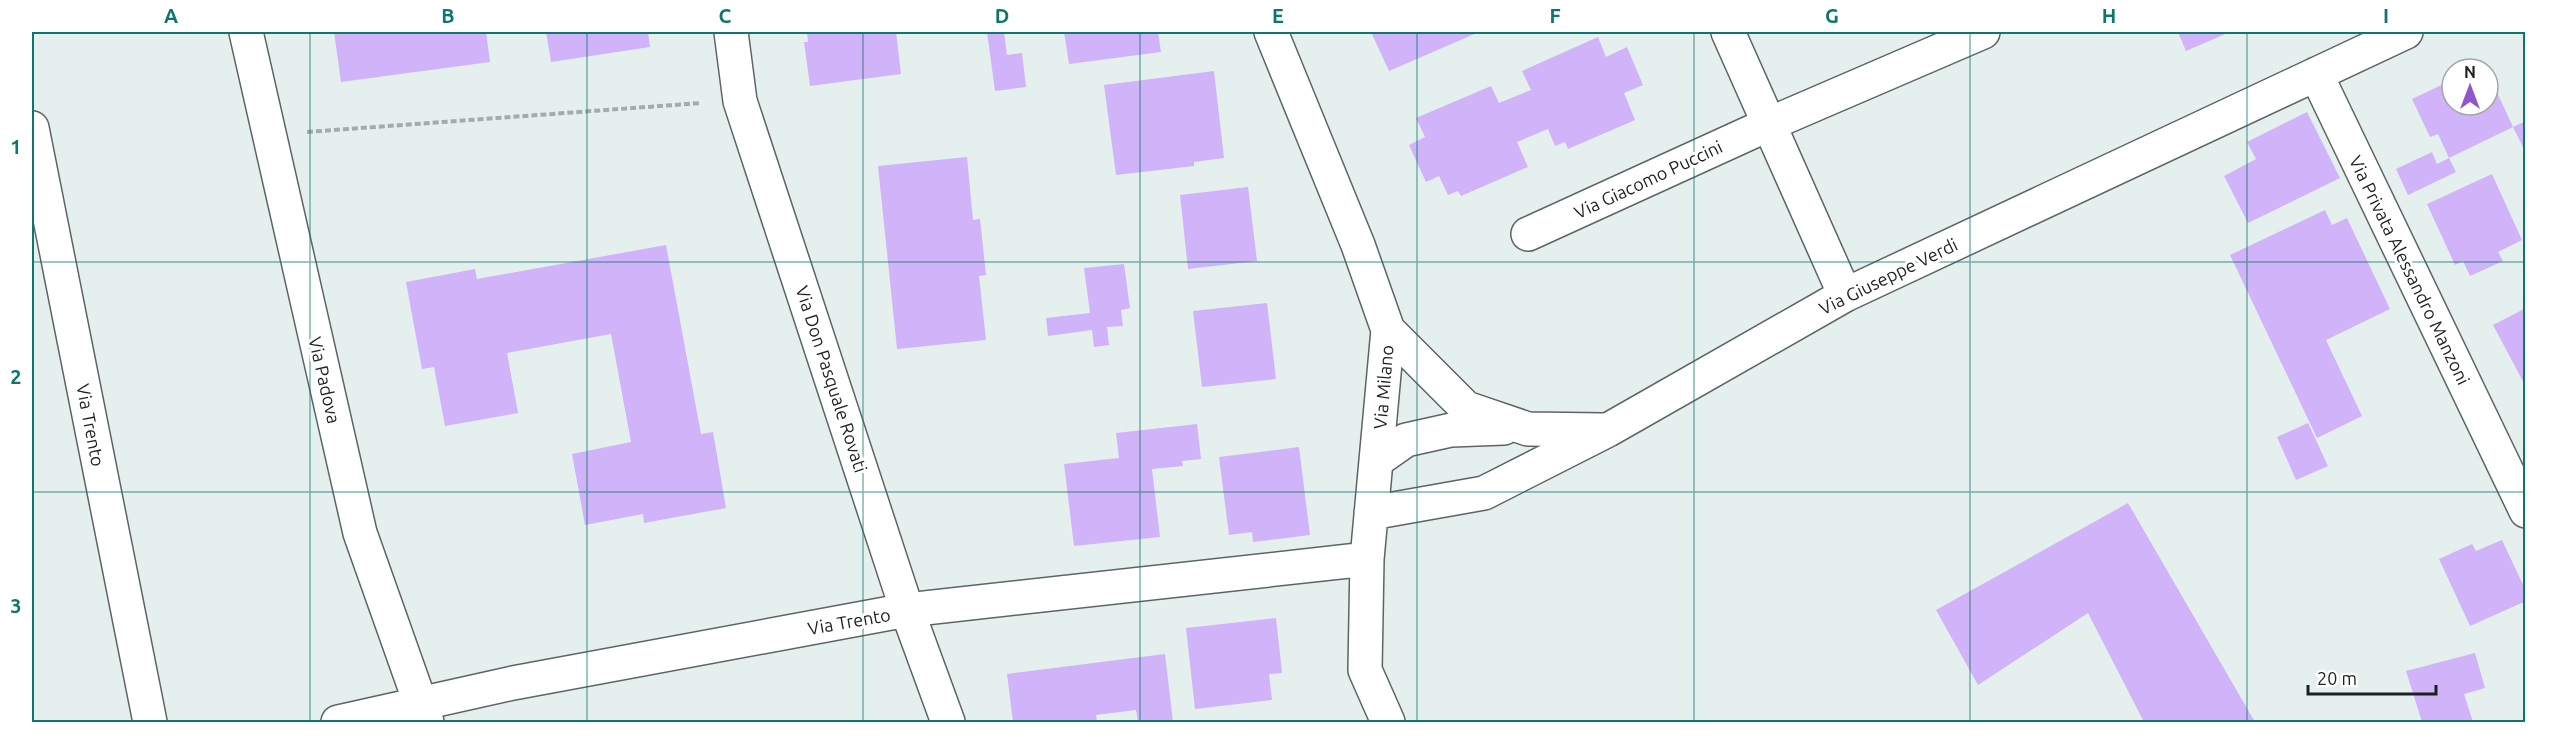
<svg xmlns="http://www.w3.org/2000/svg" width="2557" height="754" font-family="Ubuntu,sans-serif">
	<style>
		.building { fill: #d0b3f8 }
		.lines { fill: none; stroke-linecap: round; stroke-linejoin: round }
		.minor-casing { stroke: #5c6564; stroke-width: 36 }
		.path { stroke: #a3acaa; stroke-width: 4; stroke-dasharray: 6 3; stroke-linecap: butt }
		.minor { stroke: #fff; stroke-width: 33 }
		.grid { fill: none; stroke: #0f766e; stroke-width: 1.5; stroke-opacity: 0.55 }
		.labels { text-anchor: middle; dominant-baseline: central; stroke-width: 6; stroke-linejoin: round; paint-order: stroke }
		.street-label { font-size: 18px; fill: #1c2020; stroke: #fff }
		.neatline { fill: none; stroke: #0f766e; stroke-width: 2 }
		.grid-label { font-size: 20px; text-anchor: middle; font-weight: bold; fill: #0f766e }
	</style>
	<rect width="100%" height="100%" fill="#e5f0ee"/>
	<!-- building -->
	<path class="building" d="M334,32H486L490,62L341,82Z
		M546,32H648L650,47L551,62Z
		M807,32H896L901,74L810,86L804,42H808Z
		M987,32H1004L1007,55L1022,53L1026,87L995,91Z
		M1064,32H1158L1161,52L1069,64Z
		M1371,32H1479L1389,71Z
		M2178,32H2230L2186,51Z
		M1598,37L1606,57L1627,47L1643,85L1624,93L1635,120L1568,149L1565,142L1555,146L1548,129L1517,142L1528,167L1461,196L1458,191L1448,195L1439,176L1426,182L1409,145L1425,137L1416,118L1491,86L1499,103L1531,90L1522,71Z
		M1214,71L1224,158L1194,162V166L1116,175L1104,85Z
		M2488,73L2513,127L2449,158L2438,134L2430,137L2412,99L2452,80V105H2488Z
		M2307,112L2340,178L2248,223L2224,176L2256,159L2247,142Z
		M2526,121V153L2513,127Z
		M2432,152L2437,164L2449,158L2456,172L2408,195L2396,169Z
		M967,157L973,220L980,219L986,275L979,276L986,340L897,349L878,166Z
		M2492,174L2522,240L2498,252L2503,261L2470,276L2463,261L2455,265L2427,204Z
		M1248,187L1257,261L1188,269L1180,195Z
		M2325,210L2332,225L2347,218L2390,309L2326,340L2362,416L2317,438L2230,255Z
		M666,245L701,434L713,432L726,508L644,523L643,514L585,525L572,454L631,442L611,334L507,353L518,413L445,426L434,367L422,369L406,282L475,269L477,279Z
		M1124,264L1130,308L1121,310L1123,326L1107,327L1109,345L1094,347L1092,330L1048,336L1046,318L1090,313L1084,268Z
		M1267,303L1276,379L1202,387L1193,311Z
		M2526,308V387L2493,325Z
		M2308,423L2328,466L2296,480L2277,437Z
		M1197,424L1201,459L1182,461L1183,466L1152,469L1160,537L1074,546L1064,464L1119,458L1116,433Z
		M1299,447L1310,535L1253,542L1252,532L1229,535L1219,457Z
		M2128,503L2255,722H2144L2088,613L1978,685L1936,610Z
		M2502,540L2526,591V601L2470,626L2439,559L2472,544L2476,551Z
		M1276,618L1282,673L1269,674L1272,700L1195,709L1186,628Z
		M2475,653L2485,688L2464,694L2473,722H2422L2406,671Z
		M1165,654L1173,722H1138L1136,710L1096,715L1097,722H1013L1007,674Z"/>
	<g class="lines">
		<!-- minor casing -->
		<g class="minor-casing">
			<path id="minor" d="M246,32L360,533L427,722
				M731,32L740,101L907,610L948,722
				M1271,32L1358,245L1388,330L1367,559L1365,670L1388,722
				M1728,32L1845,295
				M2316,74L2526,511
				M32,128L150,722
				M1528,234L1767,125L1983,32
				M1388,330L1466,408L1528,429L1603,430
				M1376,461L1406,440L1451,430L1504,428
				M1371,513L1484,493L1608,430L1845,295L2406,32
				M338,722L513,683L907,610L1367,559"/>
		</g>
		<!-- path -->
		<path class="path" d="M307,132L701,103"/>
		<!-- minor -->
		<use href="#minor" class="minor"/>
	</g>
	<!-- grid -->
	<path class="grid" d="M310,32V722M587,32V722M863,32V722M1140,32V722M1417,32V722M1694,32V722M1970,32V722M2247,32V722M32,262H2526M32,492H2526"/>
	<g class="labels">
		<!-- street labels -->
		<g class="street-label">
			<text transform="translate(1648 179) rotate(-25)">Via Giacomo Puccini</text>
			<text transform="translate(2410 270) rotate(64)">Via Privata Alessandro Manzoni</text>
			<text transform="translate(1888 276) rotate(-26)">Via Giuseppe Verdi</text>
			<text transform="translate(832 379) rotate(72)">Via Don Pasquale Rovati</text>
			<text transform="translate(325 380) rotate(77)">Via Padova</text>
			<text transform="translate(1383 387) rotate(-85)">Via Milano</text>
			<text transform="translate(91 425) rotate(79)">Via Trento</text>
			<text transform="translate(849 621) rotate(-10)">Via Trento</text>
		</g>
	</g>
	<!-- border -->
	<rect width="2557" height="754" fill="none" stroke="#ffffff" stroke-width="66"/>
	<!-- north arrow -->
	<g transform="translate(2470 87)"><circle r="28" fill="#ffffff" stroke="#a4a6a6" stroke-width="1.5"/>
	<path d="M0-4.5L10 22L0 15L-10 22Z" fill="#9056cd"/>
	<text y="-9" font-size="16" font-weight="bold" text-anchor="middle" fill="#1c2020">N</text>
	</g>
	<!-- scale -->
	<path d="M2308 685v9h128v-9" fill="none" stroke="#1c2020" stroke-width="3"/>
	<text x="2317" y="685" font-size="18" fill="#1c2020" stroke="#ffffff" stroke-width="4.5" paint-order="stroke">20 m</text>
	<rect x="33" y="33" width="2491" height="688" class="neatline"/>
	<g class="grid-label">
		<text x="171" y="23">A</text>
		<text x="448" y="23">B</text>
		<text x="725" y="23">C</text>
		<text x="1002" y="23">D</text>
		<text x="1278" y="23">E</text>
		<text x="1555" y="23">F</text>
		<text x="1832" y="23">G</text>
		<text x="2109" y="23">H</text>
		<text x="2386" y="23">I</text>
		<text x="16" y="154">1</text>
		<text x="16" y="384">2</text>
		<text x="16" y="613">3</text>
	</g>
</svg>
